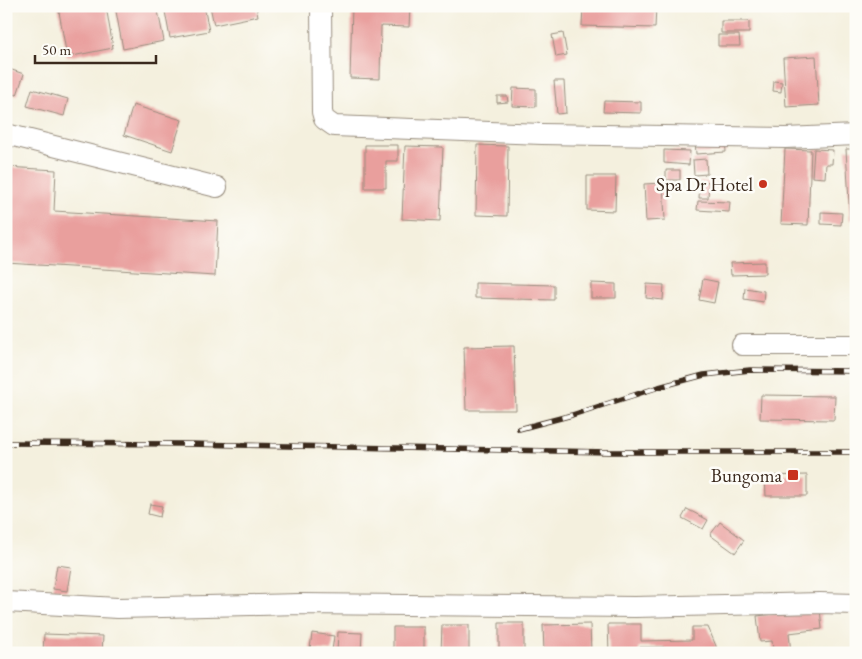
<svg xmlns="http://www.w3.org/2000/svg" width="862" height="659" font-family="'EB Garamond',serif">
	<style>
		.building { fill: #e99f9d }
		.lines { fill: none; stroke-linecap: round; stroke-linejoin: round }
		.minor-casing { stroke: #988d7e; stroke-width: 22 }
		.minor { stroke: #fff; stroke-width: 20 }
		.rail-casing { stroke: #3b2a1e; stroke-width: 5.5 }
		.rail { stroke: #fdfcf7; stroke-width: 4; stroke-dasharray: 11; stroke-linecap: butt }
		.poi-dot { fill: #c8321e; stroke: #fdfcf7; stroke-width: 2 }
		.labels { text-anchor: middle; dominant-baseline: central; stroke-width: 5; stroke-linejoin: round; paint-order: stroke }
		.poi-label { font-size: 19px; fill: #3b2a1e; stroke: #fdfcf7; text-anchor: end }
	</style>
	<rect width="100%" height="100%" fill="#fdfcf7"/>
	<filter id="ink" filterUnits="userSpaceOnUse"><feTurbulence type="fractalNoise" baseFrequency=".02" numOctaves="2"/><feDisplacementMap in="SourceGraphic" scale="10" xChannelSelector="R" yChannelSelector="G"/><feConvolveMatrix kernelMatrix="1 2 1 2 8 2 1 2 1" color-interpolation-filters="sRGB"/></filter>
	<filter id="wash" filterUnits="userSpaceOnUse"><feTurbulence type="fractalNoise" baseFrequency=".0096" numOctaves="4" result="noise"/><feDisplacementMap in="SourceGraphic" scale="20" xChannelSelector="R" yChannelSelector="G"/><feGaussianBlur stdDeviation="1.12" result="paint"/><feColorMatrix in="noise" values="0 0 0 0 0 0 0 0 0 0 0 0 0 0 0 0 0 1.4 0 .05"/><feComposite in="paint" operator="in"/></filter>
	<g filter="url(#wash)">
		<rect width="100%" height="100%" fill="#f4f0de"/>
		<g id="blocks">
			<!-- building -->
			<path class="building" d="M58,6H106L113,48L67,57Z
				M115,6H157L164,41L123,49Z
				M164,6H204L209,31L170,38Z
				M210,6H256L258,16L214,25Z
				M352,6H410L409,27L381,26L380,79L350,78Z
				M583,6H656L655,28L582,26Z
				M852,6H856V40H854Z
				M721,21H749V33H721Z
				M563,33L567,55L556,57L552,35Z
				M718,35H739L740,46H718Z
				M816,56L819,105L786,107L783,58Z
				M6,68L24,74L17,95L6,92Z
				M554,81H564L566,113L557,114Z
				M774,81L782,82L781,92L773,91Z
				M513,88L536,89V107L512,106Z
				M32,89L68,99L64,116L27,106Z
				M497,96H507L508,102L497,103Z
				M604,101L641,102V113L603,112Z
				M133,105L182,120L172,151L124,135Z
				M725,138L726,152L696,154L695,141Z
				M365,145H398V161H386V188H365Z
				M477,145L508,146L507,216L476,215Z
				M405,146L443,147L440,221L402,219Z
				M785,149L811,150L808,225L781,224Z
				M814,149L833,150L832,164H826L825,178L812,177Z
				M846,149H856V220H850Z
				M664,150L690,151L689,165L664,163Z
				M706,159L707,174L694,175L693,160Z
				M6,167L56,170L54,211L218,221L215,276L6,263Z
				M666,170H680V180H666Z
				M587,176H616L615,211L587,210Z
				M700,181L709,182L708,198H699Z
				M663,183L665,220L646,221L644,184Z
				M698,201L730,202L729,212L697,210Z
				M821,212L842,213L841,225L821,224Z
				M765,262V274L731,275L730,263Z
				M703,279L718,282L714,303L699,300Z
				M475,283L554,285V300L475,298Z
				M591,283L616,284V298H591Z
				M647,284L664,285L663,300L646,298Z
				M745,288L764,291L763,302L744,299Z
				M514,346L516,410H466L464,347Z
				M761,395L835,396L834,420L760,419Z
				M807,475V496H766L765,476Z
				M150,504L162,506L160,517L148,514Z
				M687,509L708,520L703,529L682,518Z
				M720,522L744,540L735,553L710,535Z
				M57,565L71,567L67,591L53,589Z
				M820,609L822,629L789,633L791,653H762V650L773,649L772,641L760,642L757,616Z
				M499,623H524V653H499Z
				M590,624L591,653H544L543,625Z
				M608,624H641V641L692,640V627H708L716,646V653H665L664,647H639V653H609Z
				M442,625H469V653H441Z
				M393,627H424V653H393Z
				M338,632L362,633L361,653H337Z
				M312,633L334,636L332,651L310,649Z
				M44,634L103,636L102,653H43Z"/>
		</g>
	</g>
	<g filter="url(#ink)">
		<use href="#blocks" fill-opacity="0" stroke="#988d7e" stroke-width="1"/>
		<g class="lines">
			<!-- minor casing -->
			<g class="minor-casing">
				<path id="minor" d="M321,6L322,112L324,119L334,126L542,134L785,138L856,135
					M6,134L217,187
					M742,345H856
					M6,602L118,608L300,604L635,607L820,603L856,604"/>
			</g>
			<!-- minor -->
			<use href="#minor" class="minor"/>
			<!-- rail casing -->
			<g class="rail-casing">
				<path id="rail" d="M519,429L572,415L659,387L704,375L750,370L856,371
					M6,443L187,444L609,452H856"/>
			</g>
			<!-- rail -->
			<use href="#rail" class="rail"/>
		</g>
	</g>
	<!-- markers -->
	<g class="poi-dot">
		<circle cx="763" cy="184" r="5"/>
		<rect x="787" y="469" width="12" height="12" rx="2.5"/>
	</g>
	<g class="labels">
		<!-- poi labels -->
		<g class="poi-label">
			<text x="753" y="184">Spa Dr Hotel</text>
			<text x="782" y="475">Bungoma</text>
		</g>
	</g>
	<!-- margin -->
	<rect width="862" height="659" fill="none" stroke="#fdfcf7" stroke-width="25"/>
	<!-- scale -->
	<path d="M35 55v8h121v-8" fill="none" stroke="#3b2a1e" stroke-width="2.5"/>
	<text x="42" y="55" font-size="15" fill="#3b2a1e" stroke="#fdfcf7" stroke-width="4" paint-order="stroke">50 m</text>
</svg>
